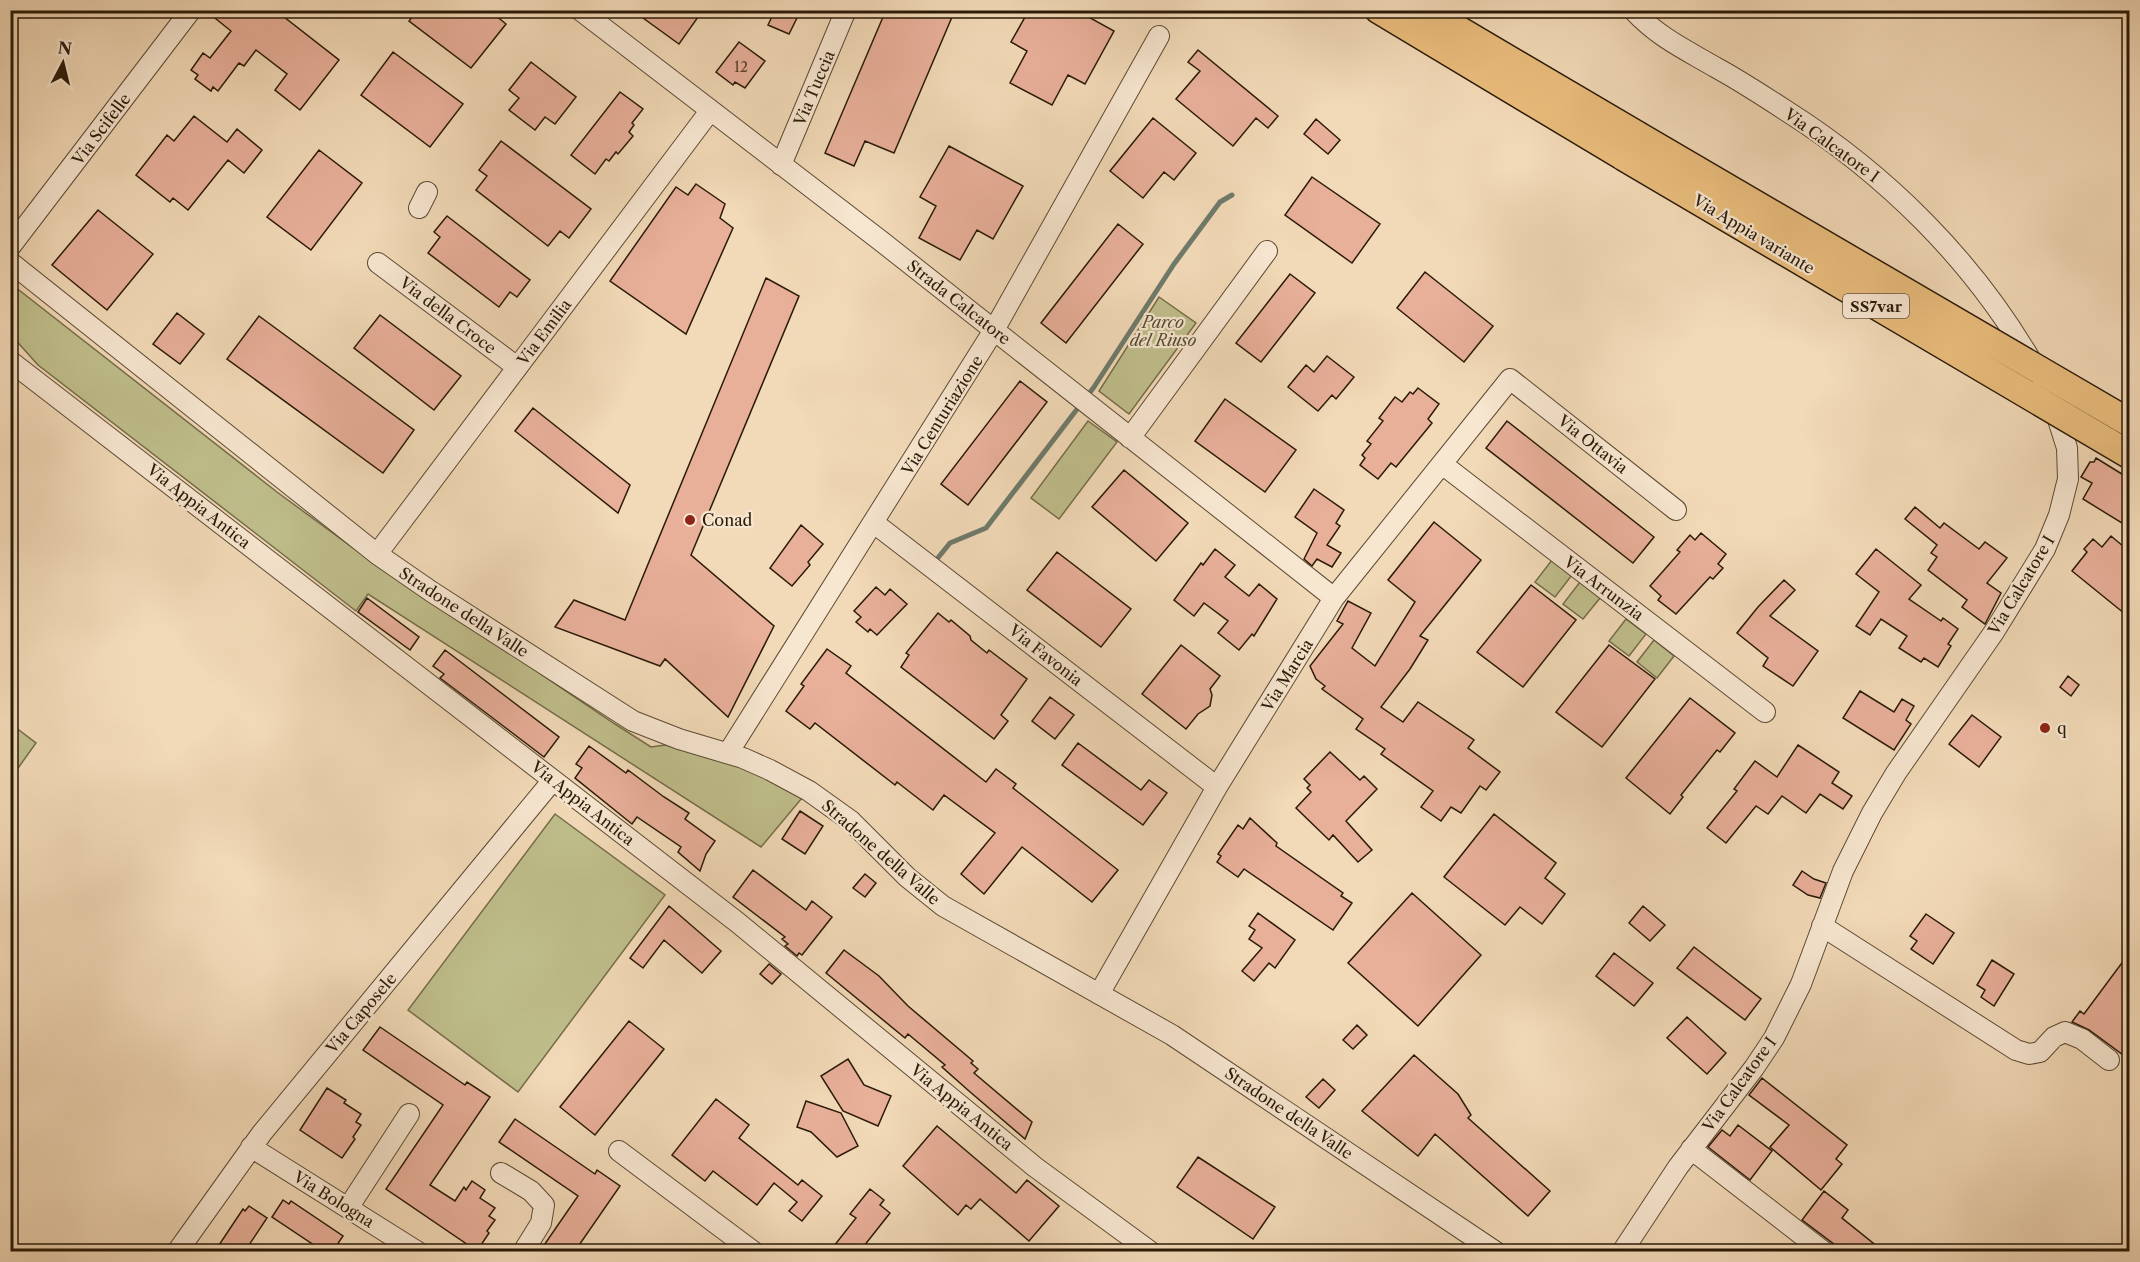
<svg xmlns="http://www.w3.org/2000/svg" width="2140" height="1262" font-family="'Libre Caslon Text',serif">
	<style>
		.green { fill: #bfbe8b; stroke: #746c49; stroke-width: 1.5 }
		.lines { fill: none; stroke-linecap: round; stroke-linejoin: round }
		.stream { stroke: #6e7a6b; stroke-width: 5 }
		.building { fill: #e8af99; stroke: #2a1a07; stroke-width: 1.5 }
		.minor-casing { stroke: #5c4a33; stroke-width: 22 }
		.highway-casing { stroke: #2a1a07; stroke-width: 30 }
		.minor { stroke: #f7e6d0; stroke-width: 20 }
		.highway { stroke: #e9bc7c; stroke-width: 27 }
		.highway-bridge-casing { stroke: #2a1a07; stroke-width: 30; stroke-linecap: butt }
		.highway-bridge { stroke: #e9bc7c; stroke-width: 27 }
		.poi-dot { fill: #8f2418; stroke: #f7e6d0; stroke-width: 2 }
		.labels { text-anchor: middle; dominant-baseline: central; stroke-width: 4.5; stroke-linejoin: round; paint-order: stroke }
		.number-label { font-size: 14px; fill: #5a3f2c }
		.shield { fill: #f7e6d0; stroke: #685743; stroke-width: 1.5 }
		.shield-label { font-size: 15px; font-weight: bold; fill: #2a1a07 }
		.street-label { font-size: 16px; fill: #2a1a07; stroke: #f7e6d0 }
		.park-label { font-size: 16px; font-style: italic; fill: #574b2f; stroke: #f7e6d0 }
		.poi-label { font-size: 16px; fill: #2a1a07; stroke: #f7e6d0; text-anchor: start }
	</style>
	<rect width="100%" height="100%" fill="#f2d9b7"/>
	<filter id="stains"><feTurbulence type="fractalNoise" baseFrequency=".00333" numOctaves="4"/><feColorMatrix values="0 0 0 0 .2 0 0 0 0 .09 0 0 0 0 .02 0 0 0 .5 -.17"/></filter>
	<radialGradient id="worn" r=".72"><stop offset=".6" stop-color="#630" stop-opacity="0"/><stop offset="1" stop-color="#630" stop-opacity=".3"/></radialGradient>
	<!-- green -->
	<path class="green" d="M10,283L277,492L349,545L615,724L651,747L665,745L676,747L752,770L802,798L761,847L368,594L356,611L38,365L11,335Z
		M1159,297L1196,323L1129,414L1099,391Z
		M1088,421L1117,442L1059,519L1031,498Z
		M1552,560L1572,575L1555,597L1535,582Z
		M1580,582L1600,598L1583,619L1563,604Z
		M1626,619L1646,634L1629,656L1609,641Z
		M1654,640L1674,656L1657,678L1637,662Z
		M11,724L36,743L11,778Z
		M555,814L665,895L518,1092L408,1010Z"/>
	<g class="lines">
		<!-- stream -->
		<path class="stream" d="M937,559L950,543L986,528L1094,387L1174,264L1220,202L1232,195"/>
	</g>
	<!-- building -->
	<path class="building" d="M205,10H275L339,60L300,110L275,90L287,74L256,50L244,66L239,63L218,91L213,87L211,91L195,79L198,75L191,70L203,53L210,58L231,31Z
		M418,10H489L506,24L471,68L409,21Z
		M632,10H703L679,44Z
		M775,10H801L789,34L768,25Z
		M886,10H955L894,153L865,141L854,166L825,153Z
		M1029,10H1076L1114,31L1085,84L1068,75L1052,105L1010,83L1027,51L1011,42Z
		M739,42L765,61L745,88L735,82L733,85L716,72Z
		M1198,50L1278,116L1268,128L1256,118L1233,146L1176,99L1200,71L1188,62Z
		M393,52L463,104L430,147L361,95Z
		M531,62L576,97L555,124L545,117L535,130L509,110L519,98L509,90Z
		M620,92L643,109L632,123L634,125L629,132L633,136L618,154L616,152L609,161L606,159L595,174L571,155Z
		M194,116L227,142L237,129L262,150L244,173L228,160L188,210L173,198L170,202L136,175L167,135L174,141Z
		M1153,118L1196,153L1174,180L1164,172L1143,198L1110,171Z
		M1316,119L1340,140L1328,154L1304,134Z
		M501,141L591,209L569,238L560,231L548,246L476,190L487,176L479,170Z
		M949,146L1023,186L993,239L977,230L960,260L919,238L936,206L920,197Z
		M319,150L362,183L311,250L267,217Z
		M1312,177L1380,224L1352,263L1285,215Z
		M696,184L725,204L720,218L733,228L686,334L610,281L676,187L688,195Z
		M98,210L153,254L107,310L52,265Z
		M447,216L530,280L517,297L510,292L499,307L428,253L440,237L434,232Z
		M1118,224L1143,244L1066,343L1041,323Z
		M1425,272L1493,326L1464,362L1397,308Z
		M1290,274L1315,293L1261,362L1236,343Z
		M766,278L799,296L691,555L774,626L728,717L665,659L660,666L555,627L574,600L625,620Z
		M177,313L204,334L180,364L153,344Z
		M380,315L461,376L434,410L354,348Z
		M259,316L414,430L383,473L227,359Z
		M1327,356L1354,377L1336,399L1332,395L1318,411L1288,387L1306,365L1314,372Z
		M1020,381L1047,402L968,505L941,484Z
		M1418,388L1439,404L1428,419L1432,423L1396,467L1391,463L1378,479L1360,465L1365,458L1362,455L1371,444L1367,441L1383,421L1379,418L1395,397L1402,402L1410,392L1413,394Z
		M1225,399L1296,450L1265,492L1195,441Z
		M533,408L630,485L618,513L515,431Z
		M1507,421L1654,537L1633,563L1486,448Z
		M2096,458L2130,479V528L2083,499L2092,483L2081,477L2090,462H2094Z
		M1124,470L1188,523L1156,561L1092,507Z
		M1314,489L1344,510L1336,523L1340,526L1327,545L1341,553L1332,567L1317,559L1312,566L1304,559L1317,533L1295,517Z
		M1915,507L1940,528L1944,523L1979,549L1985,542L2007,558L1987,583L2001,593L1985,624L1962,607L1967,600L1928,570L1937,557L1931,553L1937,545L1905,519Z
		M1434,522L1481,560L1420,636L1428,640L1410,669L1381,707L1403,722L1418,702L1474,740L1468,748L1500,772L1486,790L1480,786L1461,813L1451,807L1441,821L1421,807L1433,791L1381,754L1385,749L1356,729L1363,719L1322,689L1325,686L1316,679L1310,666L1343,624L1337,621L1348,601L1371,613L1352,648L1375,666L1415,602L1388,580Z
		M801,525L823,544L808,562L810,565L792,586L770,568Z
		M1701,533L1726,554L1718,564L1723,568L1713,579L1710,577L1676,614L1658,600L1661,596L1650,586L1680,552L1677,550L1690,535L1695,540Z
		M2111,536L2130,552V618L2072,571L2087,552L2084,549L2093,539L2102,547Z
		M1215,549L1235,565L1225,577L1249,596L1259,584L1277,599L1254,636L1252,634L1239,650L1218,633L1228,621L1204,603L1194,616L1174,600L1201,563L1203,565Z
		M1876,549L1921,585L1909,599L1941,621L1943,618L1958,629L1948,644L1951,646L1938,667L1924,658L1921,662L1899,648L1907,636L1881,619L1870,635L1856,626L1879,592L1856,574Z
		M1057,552L1131,609L1101,647L1027,590Z
		M1784,580L1795,590L1770,616L1818,651L1793,686L1763,666L1768,658L1737,633L1758,607Z
		M1531,585L1576,620L1523,687L1477,652Z
		M876,587L885,595L890,589L907,604L877,635L870,629L868,632L856,622L861,617L854,611Z
		M367,598L419,637L410,650L358,612Z
		M938,613L949,622L951,620L970,636L971,640L987,653L989,650L1027,679L1001,715L1008,721L994,739L901,667L909,655L906,653Z
		M1181,645L1220,676L1210,689L1212,695L1210,706L1198,714L1186,729L1142,694Z
		M1609,645L1655,679L1602,747L1556,712Z
		M827,649L851,666L846,673L986,782L996,769L1016,784L1013,788L1118,870L1092,902L1022,847L984,894L961,874L995,833L944,795L933,810L897,782L895,785L815,723L810,729L786,711L804,686L801,684Z
		M445,650L559,737L544,757L440,678L444,674L433,666Z
		M2068,676L2079,685L2071,696L2060,687Z
		M1860,691L1894,712L1902,699L1914,706L1906,720L1911,724L1894,750L1843,718Z
		M1050,697L1074,715L1055,739L1032,721Z
		M1690,698L1735,733L1720,752L1717,750L1681,795L1683,797L1670,814L1626,778Z
		M1972,715L2001,737L1979,767L1949,744Z
		M1078,743L1141,790L1149,780L1167,793L1143,825L1062,765Z
		M1798,745L1839,772L1832,783L1852,796L1843,809L1820,794L1806,813L1782,796L1768,814L1756,806L1726,843L1707,828L1737,791L1734,789L1755,761L1777,777Z
		M589,746L626,773L628,770L664,797L689,813L685,819L715,841L706,854L700,871L678,852L681,847L637,817L632,824L575,778L582,768L576,764Z
		M1330,752L1360,780L1364,776L1377,789L1346,821L1372,850L1358,862L1333,835L1329,840L1296,808L1311,792L1307,788L1310,785L1304,779Z
		M800,811L823,826L805,854L782,839Z
		M1494,814L1556,863L1545,878L1565,894L1542,924L1520,907L1505,925L1444,877Z
		M1250,818L1277,843L1276,846L1343,893L1341,896L1352,903L1333,930L1244,869L1238,877L1217,862L1221,856L1218,854L1238,825L1243,829Z
		M753,870L806,910L812,901L832,917L802,955L799,953L797,956L785,946L788,944L782,939L785,937L733,897Z
		M1802,871L1814,879L1826,883L1820,898L1808,895L1793,885Z
		M865,874L876,883L865,897L853,888Z
		M1412,893L1481,955L1418,1026L1348,963Z
		M669,906L721,951L702,973L664,940L643,968L630,958Z
		M1643,906L1665,925L1650,941L1629,923Z
		M1258,913L1295,940L1275,968L1269,963L1254,981L1242,971L1262,948L1249,939L1255,930L1249,926Z
		M1926,914L1954,933L1933,964L1911,949L1917,941L1910,936Z
		M1694,947L1761,999L1745,1020L1677,968Z
		M844,950L879,976L908,1006L973,1061L971,1063L978,1069L974,1073L1032,1122L1025,1139L969,1091L942,1067L945,1065L908,1034L905,1038L826,973Z
		M2130,952V1060L2089,1030L2072,1022L2080,1011L2084,1014Z
		M1614,953L1653,983L1634,1006L1596,976Z
		M1992,960L2014,974L1994,1006L1981,997L1985,990L1977,985Z
		M769,964L781,974L772,984L760,974Z
		M1687,1017L1726,1053L1707,1074L1667,1038Z
		M629,1021L664,1049L595,1135L560,1107Z
		M1357,1025L1367,1035L1353,1049L1343,1040Z
		M380,1027L465,1085L467,1082L490,1097L430,1185L455,1201L464,1187L466,1190L472,1181L485,1190L480,1198L495,1208L489,1216L495,1220L487,1231L489,1233L477,1251L386,1189L443,1105L363,1050Z
		M1414,1055L1458,1094L1471,1115L1468,1118L1550,1191L1528,1216L1435,1134L1418,1156L1362,1111Z
		M848,1059L864,1085L891,1096L878,1126L843,1111L821,1076Z
		M1762,1078L1847,1145L1836,1159L1842,1164L1821,1190L1770,1147L1789,1125L1749,1095Z
		M1323,1079L1335,1090L1319,1108L1306,1097Z
		M327,1088L346,1100L344,1103L361,1114L356,1122L361,1125L353,1137L355,1139L342,1158L300,1130Z
		M716,1099L749,1125L739,1138L798,1185L802,1180L822,1196L802,1221L789,1211L797,1202L774,1183L757,1205L713,1171L705,1181L672,1155Z
		M806,1101L841,1113L858,1146L837,1157L811,1132L797,1127Z
		M515,1119L595,1174L597,1170L620,1186L575,1251H540L578,1196L499,1142Z
		M1738,1125L1772,1151L1750,1180L1708,1147L1722,1130L1730,1136Z
		M937,1126L1016,1193L1027,1180L1059,1206L1029,1241L980,1199L971,1209L966,1205L958,1215L903,1166Z
		M1198,1157L1275,1207L1253,1239L1177,1187Z
		M870,1189L884,1200L880,1205L890,1213L860,1251H830L856,1218L850,1214Z
		M1824,1191L1848,1210L1842,1218L1883,1251H1836L1835,1245L1802,1220Z
		M283,1200L289,1204L291,1201L343,1236L333,1251H323L272,1217Z
		M249,1206L267,1218L245,1251H215L243,1209L245,1211Z"/>
	<g class="lines">
		<!-- minor casing -->
		<g class="minor-casing">
			<path id="minor" d="M580,10L881,241L1334,598
				M1633,10C1658,37 1684,49 1715,67C1739,80 1762,95 1785,110C1886,174 1973,260 2033,364
				M781,165L846,10
				M419,208L427,192
				M10,247L191,10
				M10,262L377,554L432,592L633,721L679,739L743,758L770,770L809,791L851,821L907,877L943,906L1172,1035L1496,1252
				M378,263L517,367
				M10,361L737,922L1035,1167L1151,1252
				M1130,438L1267,251
				M1442,464L1765,712
				M874,523L1217,787
				M377,554L710,111
				M728,753L994,330L1159,36
				M1822,926L2016,1050L2029,1054L2040,1052L2054,1037L2065,1032L2082,1039L2109,1060
				M1099,994L1217,787L1334,598L1510,379L1676,510
				M251,1147L418,1252
				M1691,1149L1824,1252
				M619,1151L754,1252
				M501,1173L531,1191L544,1205L541,1223L523,1252
				M348,1208L409,1114
				M177,1252L262,1133L553,780
				M1622,1252L1678,1167L1754,1068L1774,1038L1801,984L1843,871L1872,813L1896,773L1994,632L2045,549L2059,515L2068,479L2067,448L2054,407"/>
		</g>
		<!-- highway casing -->
		<g class="highway-casing">
			<path id="highway" d="M1379,10L1624,157
				M1425,10L1637,135"/>
		</g>
		<!-- minor -->
		<use href="#minor" class="minor"/>
		<!-- highway -->
		<use href="#highway" class="highway"/>
		<!-- highway-bridge casing -->
		<g class="highway-bridge-casing">
			<path id="highway-bridge" d="M1637,135L2130,423
				M1624,157L2130,455"/>
		</g>
		<!-- highway-bridge -->
		<use href="#highway-bridge" class="highway-bridge"/>
	</g>
	<!-- markers -->
	<g class="poi-dot">
		<circle cx="690" cy="520" r="6"/>
		<circle cx="2045" cy="728" r="6"/>
	</g>
	<g class="labels">
		<!-- number labels -->
		<g class="number-label">
			<text x="741" y="67">12</text>
		</g>
		<!-- shield labels -->
		<rect class="shield" x="1843" y="294" width="66" height="24" rx="4.5"/>
		<g class="shield-label">
			<text x="1876" y="306">SS7var</text>
		</g>
		<!-- street labels -->
		<g class="street-label">
			<text transform="translate(814 88) rotate(-67)">Via Tuccia</text>
			<text transform="translate(101 129) rotate(-53)">Via Scifelle</text>
			<text transform="translate(1832 145) rotate(36)">Via Calcatore I</text>
			<text transform="translate(1754 234) rotate(31)">Via Appia variante</text>
			<text transform="translate(959 302) rotate(38)">Strada Calcatore</text>
			<text transform="translate(448 315) rotate(37)">Via della Croce</text>
			<text transform="translate(544 332) rotate(-53)">Via Emilia</text>
			<text transform="translate(942 415) rotate(-58)">Via Centuriazione</text>
			<text transform="translate(1593 444) rotate(38)">Via Ottavia</text>
			<text transform="translate(199 506) rotate(38)">Via Appia Antica</text>
			<text transform="translate(2021 585) rotate(-59)">Via Calcatore I</text>
			<text transform="translate(1604 588) rotate(37)">Via Arrunzia</text>
			<text transform="translate(464 612) rotate(33)">Stradone della Valle</text>
			<text transform="translate(1046 655) rotate(38)">Via Favonia</text>
			<text transform="translate(1287 675) rotate(-58)">Via Marcia</text>
			<text transform="translate(583 803) rotate(38)">Via Appia Antica</text>
			<text transform="translate(881 852) rotate(41)">Stradone della Valle</text>
			<text transform="translate(361 1013) rotate(-50)">Via Caposele</text>
			<text transform="translate(1739 1084) rotate(-54)">Via Calcatore I</text>
			<text transform="translate(962 1107) rotate(39)">Via Appia Antica</text>
			<text transform="translate(1289 1113) rotate(34)">Stradone della Valle</text>
			<text transform="translate(334 1199) rotate(32)">Via Bologna</text>
		</g>
		<!-- park labels -->
		<g class="park-label">
			<text x="1163" y="322">Parco<tspan x="1163" dy="18">del Riuso</tspan></text>
		</g>
		<!-- poi labels -->
		<g class="poi-label">
			<text x="702" y="520">Conad</text>
			<text x="2057" y="728">q</text>
		</g>
	</g>
	<!-- margin -->
	<rect width="2140" height="1262" fill="none" stroke="#f2d9b7" stroke-width="36"/>
	<rect x="12" y="12" width="2116" height="1238" fill="none" stroke="#2a1a07" stroke-width="3"/>
	<rect x="18" y="18" width="2104" height="1226" fill="none" stroke="#2a1a07" stroke-width="1.5"/>
	<!-- north arrow -->
	<g transform="translate(63 63) rotate(7)" stroke="#f7e6d0" stroke-width="4.5" paint-order="stroke">
	<path d="M0-4.5L10 22L0 15L-10 22Z" fill="#2a1a07"/>
	<text y="-9" font-size="16" font-weight="bold" text-anchor="middle" fill="#2a1a07">N</text>
	</g>
	<rect width="100%" height="100%" filter="url(#stains)"/>
	<rect width="100%" height="100%" fill="url(#worn)"/>
</svg>
